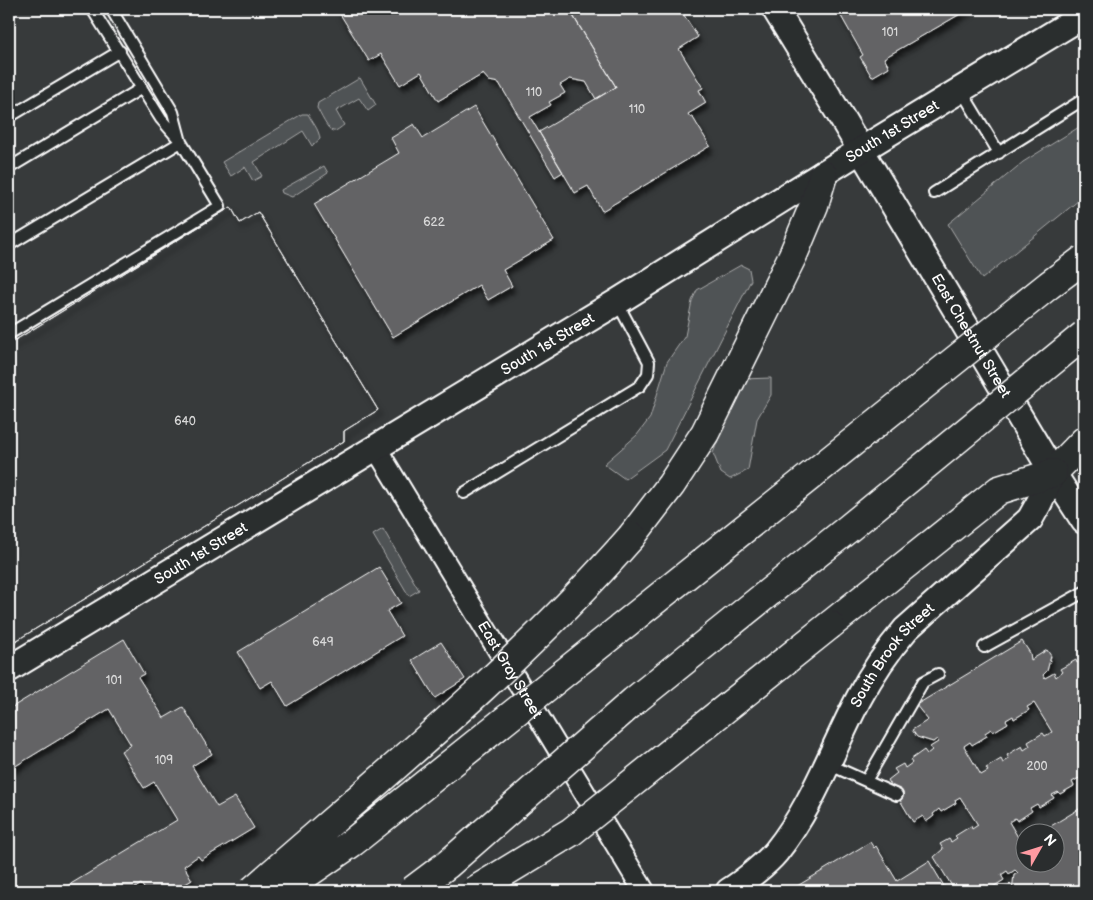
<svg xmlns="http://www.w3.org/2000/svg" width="1093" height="900" font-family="'Balsamiq Sans',sans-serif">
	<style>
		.green { fill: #505354; stroke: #a8a9aa }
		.building { fill: #636465; stroke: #fff; fill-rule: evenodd; filter: url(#shadow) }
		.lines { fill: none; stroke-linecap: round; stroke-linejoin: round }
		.service-casing { stroke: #fff; stroke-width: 14 }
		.minor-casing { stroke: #fff; stroke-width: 24 }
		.tertiary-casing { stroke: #fff; stroke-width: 29 }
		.primary-casing { stroke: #fff; stroke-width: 31 }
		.motorway-casing { stroke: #fff; stroke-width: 31 }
		.service { stroke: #2a2d2e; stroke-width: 10 }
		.minor { stroke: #2a2d2e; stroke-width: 20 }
		.tertiary { stroke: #2a2d2e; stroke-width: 25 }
		.primary { stroke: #2a2d2e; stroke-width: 28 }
		.motorway { stroke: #2a2d2e; stroke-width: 28 }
		.motorway-bridge-casing { stroke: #fff; stroke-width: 31; stroke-linecap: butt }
		.motorway-bridge { stroke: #2a2d2e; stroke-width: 28 }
		.labels { text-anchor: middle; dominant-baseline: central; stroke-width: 4.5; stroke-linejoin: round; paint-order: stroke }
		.number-label { font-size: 12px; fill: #d8d8d8 }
		.street-label { font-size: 15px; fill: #fff; stroke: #2a2d2e }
	</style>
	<defs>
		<filter id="shadow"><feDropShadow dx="3" dy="5.5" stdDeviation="2.5" flood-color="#0009"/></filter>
	</defs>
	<rect width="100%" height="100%" fill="#373a3b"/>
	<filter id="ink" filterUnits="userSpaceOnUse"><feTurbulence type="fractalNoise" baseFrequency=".02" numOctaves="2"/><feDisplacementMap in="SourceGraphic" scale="10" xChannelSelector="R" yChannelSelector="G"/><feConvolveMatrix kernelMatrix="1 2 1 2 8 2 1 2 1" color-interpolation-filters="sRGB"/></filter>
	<g filter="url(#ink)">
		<!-- green -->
		<path class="green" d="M360,78L376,105L368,111L359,98L336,111L344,125C341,127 336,132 333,131C328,131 320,113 317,108L318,103Z
			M302,114H308C312,122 319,129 320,139L312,146L303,131L254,162L262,176L253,181L245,167L231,176L222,162Z
			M1084,124V196L982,279L948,224L1023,162Z
			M324,166L328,173L292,197L282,193L281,190Z
			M741,265L749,269L751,280L665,450L625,479L604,464L637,435L650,418L667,362L685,336L692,301L697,290Z
			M771,378V395L757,419L748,470L730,479L721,473L713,453L742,379Z
			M383,529L419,590L409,596L373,535Z"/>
		<!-- building -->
		<path class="building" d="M337,9H569L616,87L596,99L586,82L570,79L560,85L565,93L549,102L551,105L530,117L563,172L555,177L499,83L489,81L483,74L438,101L421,72L400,85L381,54L369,61Z
			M569,9H680L698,37L679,49L703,88L699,90L706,103L688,114L690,117L692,116L710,146L602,211L588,186L575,193L539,132L616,87Z
			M837,9H969L884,58L889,67L872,77L860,57L863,55Z
			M474,107L554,240L503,270L512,286L488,300L479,285L393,337L314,204L399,153L391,138L414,124L423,138Z
			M231,207L240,223L258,212L378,410L344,431V441L14,642L9,639V344Z
			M231,207L240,223L258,212L378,410L344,431V441L14,642L9,639V344Z
			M379,567L401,603L387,611L402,636L287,706L272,681L260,688L238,652Z
			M124,639L144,674L138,677L164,718L183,707L212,754L192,766L217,807L235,797L254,828L201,860L198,856L184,866L192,880L174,891H146L141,884L131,891H59L177,820L154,782L144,788L121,751L131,745L109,709L9,770V709Z
			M1022,641L1030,653L1031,660L1047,650L1051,656L1047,671L1043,675L1045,678L1054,673L1056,677L1062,672L1060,669L1076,660L1077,663L1083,659L1082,656L1084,655V725L1078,730L1084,741V787L1079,778L1072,782L1074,786L1060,794L1058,792L1052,795L1054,798L1039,807L1037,804L1030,808L1032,811L1017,821L1015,818L1009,822L1022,844L1026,842V862H1056V832H1041L1084,806V891H1012L1014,875L1018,873L1015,870L1009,874L1007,871L1001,875L1004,880L988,890L985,885L979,888L981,891H955L934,857L943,849L940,844L949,839L951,842L957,838L955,836L971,826L972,829L978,825L960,797L955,800L956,803L941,812L939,809L933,814L934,816L926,822L923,816L913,822L888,780L897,773L894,769L903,764L905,768L912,763L910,760L924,750L927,754L932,750L930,747L938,742L937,739L933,742L917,737L912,730L928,720L916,705ZM1034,703L1052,732L1045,736L1043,733L1028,742L1030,746L1024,750L1022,746L1007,755L1009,759L1003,763L1001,759L986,768L988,771L981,775L964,746L970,742L972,745L987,736L985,733L991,729L993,732L1008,723L1006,720L1013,716L1014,719L1029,710L1027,707Z
			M441,642L465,679L435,698L412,660Z
			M870,842L874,848L876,846L897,881L929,861L947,891H789Z"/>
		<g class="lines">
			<!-- service casing -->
			<g class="service-casing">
				<path id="service" d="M92,9L161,119L181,142L173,112L111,9
					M961,90L999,153
					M9,117L120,51
					M9,168L142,88
					M934,193L1084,99
					M9,245L181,142L220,206L9,334
					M464,493L640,386L648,374L649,362L617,302
					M984,647L1084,592
					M828,764L897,795
					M866,781L923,682L938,674"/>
			</g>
			<!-- minor casing -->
			<g class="minor-casing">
				<g id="minor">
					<path id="s1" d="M376,448L644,891"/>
				</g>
			</g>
			<!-- tertiary casing -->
			<g class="tertiary-casing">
				<g id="tertiary">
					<path id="s2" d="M775,9L843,120L1053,473L1084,521"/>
					<path id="s3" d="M9,669L617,302L861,150L1084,15"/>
					<path id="s4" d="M729,891C742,883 767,863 776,852C813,806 832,749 859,698C872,673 888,650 906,629L1030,519L1039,503L1053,473"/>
				</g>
			</g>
			<!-- primary casing -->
			<g class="primary-casing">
				<path id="primary" d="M1053,473L1084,441"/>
			</g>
			<!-- motorway casing -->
			<g class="motorway-casing">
				<path id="motorway" d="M632,536L671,485L705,433L793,255L814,205L823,175
					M830,625L999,490L1053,473"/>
			</g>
			<!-- service -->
			<use href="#service" class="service"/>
			<!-- minor -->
			<use href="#minor" class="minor"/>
			<!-- tertiary -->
			<use href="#tertiary" class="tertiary"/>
			<!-- primary -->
			<use href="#primary" class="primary"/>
			<!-- motorway -->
			<use href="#motorway" class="motorway"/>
			<!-- motorway-bridge casing -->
			<g class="motorway-bridge-casing">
				<path id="motorway-bridge" d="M252,891C382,777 517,667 632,536
					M282,891L353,842L1049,285L1084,259
					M412,891L448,864L634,701L849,528L1084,335
					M474,891L571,832L830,625"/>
			</g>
			<!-- motorway-bridge -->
			<use href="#motorway-bridge" class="motorway-bridge"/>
		</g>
	</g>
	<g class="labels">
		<!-- number labels -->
		<g class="number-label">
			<text x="890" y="32">101</text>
			<text x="534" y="92">110</text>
			<text x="637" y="109">110</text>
			<text x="434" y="222">622</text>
			<text x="185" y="421">640</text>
			<text x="323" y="642">649</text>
			<text x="114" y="680">101</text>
			<text x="164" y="760">109</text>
			<text x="1037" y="766">200</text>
		</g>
		<!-- street labels -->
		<g class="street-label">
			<text stroke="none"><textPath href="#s3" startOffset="1034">South 1st Street</textPath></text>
			<text stroke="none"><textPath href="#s2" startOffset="381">East Chestnut Street</textPath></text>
			<text stroke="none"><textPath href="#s3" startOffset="629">South 1st Street</textPath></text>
			<text stroke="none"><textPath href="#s3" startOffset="224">South 1st Street</textPath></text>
			<text stroke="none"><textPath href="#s4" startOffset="291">South Brook Street</textPath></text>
			<text stroke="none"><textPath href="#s1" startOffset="259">East Gray Street</textPath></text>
		</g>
	</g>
	<!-- margin -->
	<rect width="1093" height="900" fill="none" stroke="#2a2d2e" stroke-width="30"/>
	<rect x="15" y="15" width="1063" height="870" fill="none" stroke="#fff" stroke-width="2" filter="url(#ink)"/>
	<!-- north arrow -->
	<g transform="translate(1040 848) rotate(51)"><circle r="24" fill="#2a2d2e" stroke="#7f8182"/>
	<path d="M0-4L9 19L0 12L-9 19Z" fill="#ff9aa2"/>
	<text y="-8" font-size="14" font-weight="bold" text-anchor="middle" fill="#ffffff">N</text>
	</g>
</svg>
